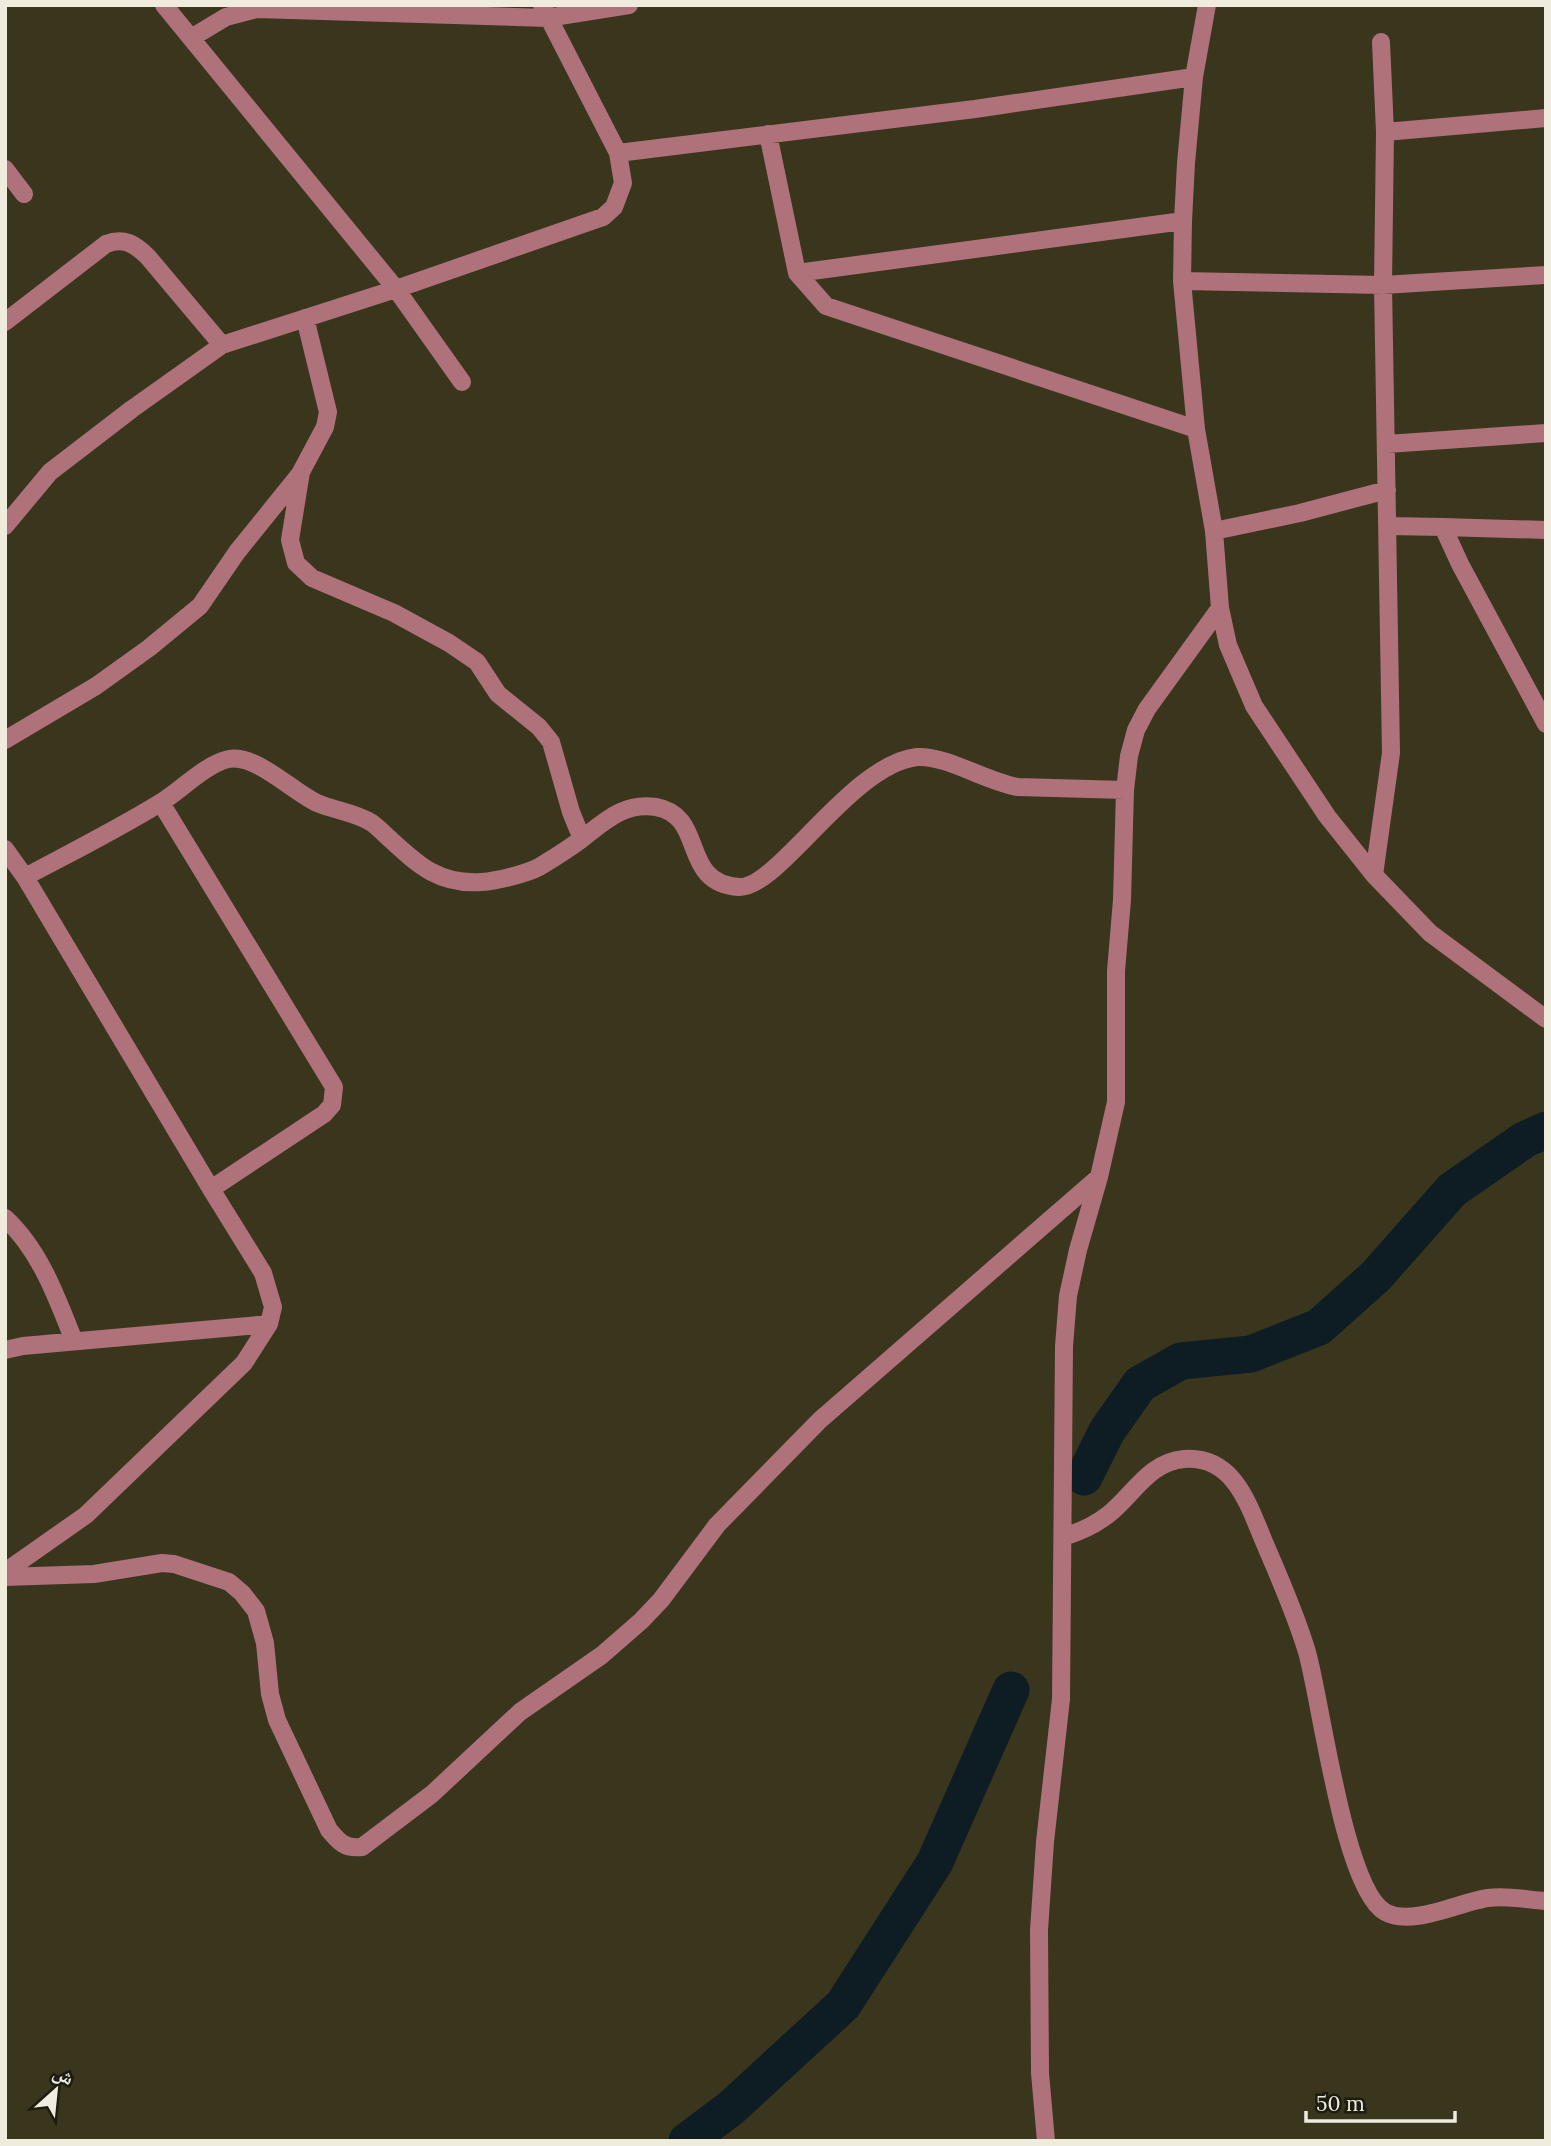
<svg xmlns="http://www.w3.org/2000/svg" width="1551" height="2146" font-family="Lora,'Noto Naskh Arabic',serif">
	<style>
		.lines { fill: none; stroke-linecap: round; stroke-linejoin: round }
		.river { stroke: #0e1d23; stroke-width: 37 }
		.minor { stroke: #af717a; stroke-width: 18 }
	</style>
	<rect width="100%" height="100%" fill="#3a351d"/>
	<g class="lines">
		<!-- river -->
		<path class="river" d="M1084,1477L1107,1431L1140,1384L1181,1361L1251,1354L1319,1327L1376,1276L1452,1190L1524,1140L1546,1130
			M687,2141L731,2108L843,2005L935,1862L1011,1690"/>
		<!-- minor -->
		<path class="minor" d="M164,5L396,289L462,382
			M1207,5L1194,77L1186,163L1183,221L1182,281L1196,429L1214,531L1220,608L1228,645L1254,706L1327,816L1374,875L1430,933L1546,1019
			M191,38L226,17L257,9L547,18L629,5
			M1385,132L1546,118
			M768,134L797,273L826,306L1196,429
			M618,153L975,109L1194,77
			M5,169L24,194
			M797,273L1183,221
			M1182,281L1383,285L1546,275
			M305,318L328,412L325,427L301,472L290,540L296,563L312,578L394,613L449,643L477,662L498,694L539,727L551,742L571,812L582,839
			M5,322L106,244C124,237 135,244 148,257L222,345
			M1387,444L1546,433
			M5,526L50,472L132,409L222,345L396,289L603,217L614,207L623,183L618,153L542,5
			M1388,526L1443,527L1460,564L1546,724
			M1443,527L1546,530
			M1214,531L1300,513L1387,490
			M5,740L96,686L149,648L200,606L237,552L300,474
			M161,803L334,1087L332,1105L324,1114L211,1189
			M5,849L25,877L211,1189L263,1273L273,1307L269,1324L23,1346L5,1350
			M1374,875L1391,753L1383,285L1385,132L1381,42
			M25,877C70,853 116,830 160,803C180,791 207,763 229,759C256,754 293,792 317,803C336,811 355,812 372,823C379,828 384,834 390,839C419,866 440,885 482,882C496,881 526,874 539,867C554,858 570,848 583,838C606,820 625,802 656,807C707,816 679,883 739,887C778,889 851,764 917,757C946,755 987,782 1018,787L1125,790
			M5,1218C40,1250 57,1298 74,1341
			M1063,1537C1080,1532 1095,1525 1109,1514C1134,1494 1149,1462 1184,1459C1235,1455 1249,1507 1265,1544C1280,1579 1296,1615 1307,1652C1321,1701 1344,1889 1385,1912C1412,1927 1459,1902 1488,1898C1507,1895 1527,1900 1546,1901
			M5,1572L86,1515L244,1363L269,1324
			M5,1577L94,1574L162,1563L174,1564L229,1582L242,1593L256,1611L265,1643L270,1694L277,1720L329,1830C339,1842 345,1849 362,1847L432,1794L520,1712L602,1655L641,1621L661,1600L717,1525L820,1420L1099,1177
			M1046,2141L1040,2073L1039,1930L1045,1842L1061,1699L1064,1346L1068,1296L1078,1250L1099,1177L1116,1102V971L1122,900L1125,790L1129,756L1136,730L1147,709L1220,608"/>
	</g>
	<!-- border -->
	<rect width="1551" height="2146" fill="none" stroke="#efecdd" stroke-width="14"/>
	<!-- north arrow -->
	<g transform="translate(56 2090) rotate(27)" stroke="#1e1c12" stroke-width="5" paint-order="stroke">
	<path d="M0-5L12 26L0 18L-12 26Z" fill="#efecdd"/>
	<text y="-10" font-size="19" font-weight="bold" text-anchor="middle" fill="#efecdd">ش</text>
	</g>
	<!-- scale -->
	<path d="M1306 2111v10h149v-10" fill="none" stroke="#efecdd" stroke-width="3.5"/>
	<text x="1316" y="2111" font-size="21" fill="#efecdd" stroke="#1e1c12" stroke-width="5" paint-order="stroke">50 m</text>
</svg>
